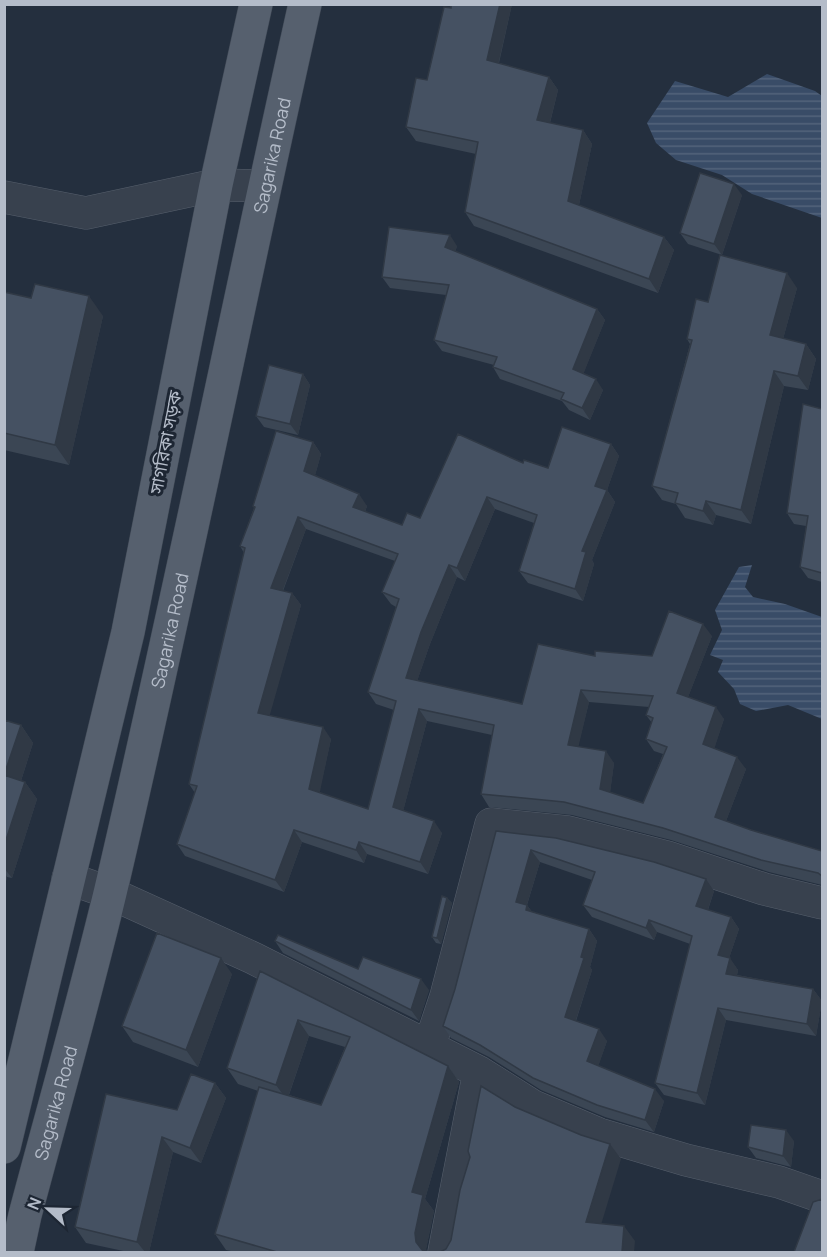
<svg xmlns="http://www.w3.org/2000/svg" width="827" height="1257" font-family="Manrope,'Noto Sans Bengali',sans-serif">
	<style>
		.water { fill: url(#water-rules) }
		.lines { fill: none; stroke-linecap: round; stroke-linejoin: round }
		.minor-casing { stroke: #565f6c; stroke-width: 33 }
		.primary-casing { stroke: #414a57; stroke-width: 34 }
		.minor { stroke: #38414e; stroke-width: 32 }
		.primary { stroke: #56606e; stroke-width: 33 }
		.wall { fill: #3b4654; fill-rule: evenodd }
		.shaded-wall { fill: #303945 }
		.building { fill: #455162; stroke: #303945; stroke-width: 1.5; fill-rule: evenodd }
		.labels { text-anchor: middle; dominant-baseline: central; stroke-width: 6; stroke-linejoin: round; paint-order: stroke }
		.street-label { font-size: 18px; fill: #b4bcc9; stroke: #1d2633 }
	</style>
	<defs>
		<pattern id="water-rules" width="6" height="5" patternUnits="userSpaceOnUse" patternTransform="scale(1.5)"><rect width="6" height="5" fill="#394c67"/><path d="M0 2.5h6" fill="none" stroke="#53647b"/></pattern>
	</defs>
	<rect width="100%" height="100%" fill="#242f3e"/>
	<!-- water -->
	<path class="water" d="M767,74L815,91L822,96V218L752,194L722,175L676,160L656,143L647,123L675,81L728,97Z
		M752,565L745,587L753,597L785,604L822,617V719L788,705L756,711L740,704L734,689L718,672L723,660L710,655L722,630L715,610L739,567Z"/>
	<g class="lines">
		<!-- minor casing -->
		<g class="minor-casing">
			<path id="minor" d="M4,197L86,213L216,185L264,186
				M68,878L110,893L253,958L479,1072L533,1106L599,1134L686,1160L779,1182L822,1197
				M429,1047L446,996L491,824L568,832L667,857L764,889L822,903
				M444,1252L479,1072"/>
		</g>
		<!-- primary casing -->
		<g class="primary-casing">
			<g id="primary">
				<path d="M4,1147L128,632L216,185L256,4"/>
				<path id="s1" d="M17,1252L25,1215C54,1106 85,998 111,889C180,595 239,299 305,4"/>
			</g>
		</g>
		<!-- minor -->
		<use href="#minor" class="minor"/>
		<!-- primary -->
		<use href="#primary" class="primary"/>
	</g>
	<!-- wall -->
	<path class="wall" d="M451,4H512L499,63L549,77L558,90L550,123L583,130L592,144L579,205L664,237L674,250L658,293L474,226L465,212L476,154L416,141L406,127L427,80Z
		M742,195L722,255L688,244L680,233Z
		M457,246L455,252L597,309L605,320L583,374L603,390L590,420L569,410L562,401L500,379L493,367L494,365L442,351L434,340L446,295L390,288L382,277Z
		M797,288L783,339L806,344L816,359L808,390L784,386L751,524L716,515L713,525L685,518L676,504L662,500L652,486L690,344L687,339L708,302Z
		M4,292L103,316L69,465L4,450Z
		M303,374L310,385L298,435L264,427L256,416Z
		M822,409V582L808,578L800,567L806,526L794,524L787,513Z
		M313,442L321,454L315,475L367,506L365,512L402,525L420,518L523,463L548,468L611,444L619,456L607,490L615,502L592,560L594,564L583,601L528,583L519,571L534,523L495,509L465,581L457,577L430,644L417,681L522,704L595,656H652L712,636L688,697L724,719L714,748L746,769L726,821L751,830L822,851V885L769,872L671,840L572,815L489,807L481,794L492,735L427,721L403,811L442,833L428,874L367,854L364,863L302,842L284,892L185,856L177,844L195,793L189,784L244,553L240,546L254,508L253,506ZM306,529L395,561L382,592L391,604L396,607L368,692L376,704L394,710L368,809L319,793L331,739L269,715L301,605L292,593L283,591ZM589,702L649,707L646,715L652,723L646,739L654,751L663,754L643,803L610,792L614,763L578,746Z
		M4,720L21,725L33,743L21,781L25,782L37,799L12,878L7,877L4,889Z
		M496,831L714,891L708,910L731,917L739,929L729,958L738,970L737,975L813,989L822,1001L816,1036L726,1020L705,1105L664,1095L655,1083L690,944L657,932L654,940L592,917L583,905L592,880L540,862L527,905L532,912L589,929L597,941L590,967L592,970L576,1021L607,1041L598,1066L664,1101L654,1132L605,1117L541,1090L489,1057L451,1038L443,1026L455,989Z
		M447,898L452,903L441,944L436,943L432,937Z
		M275,941L358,969L429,990L419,1021L283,953Z
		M260,971L448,1066L459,1082L425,1199L434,1211L426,1249L427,1252H236L226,1250L215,1234L258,1091L238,1084L227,1068ZM309,1036L345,1047L321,1105L289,1095Z
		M232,974L198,1067L133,1042L122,1026Z
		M215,1083L226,1098L201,1163L173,1152L149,1252H128L86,1243L75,1227L177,1110Z
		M794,1141L791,1167L756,1158L748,1147Z"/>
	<!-- shaded-wall -->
	<path class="shaded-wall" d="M500,4H512L496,74L487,60Z
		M549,77L558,90L547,134L537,120Z
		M583,130L592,144L577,214L568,201Z
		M734,184L742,195L722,255L714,244Z
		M450,235L457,246L453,259L445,247Z
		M664,237L674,250L658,293L649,279Z
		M787,273L797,288L780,350L770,335Z
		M89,296L103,316L69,465L55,445Z
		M597,309L605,320L581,380L573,369Z
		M806,344L816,359L808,390L798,376Z
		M774,371L784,386L751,524L741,510Z
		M303,374L310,385L298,435L290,424Z
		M596,379L603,390L590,420L582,408Z
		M313,442L321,454L313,483L304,471Z
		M611,444L619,456L607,490L615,502L592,560L594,564L583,601L575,589L595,486Z
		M359,494L367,506L362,520L353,507Z
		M487,497L495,509L465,581L457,568Z
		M706,501L716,515L713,525L703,511Z
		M298,517L306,529L279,600L271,588Z
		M449,565L457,577L430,644L414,690L406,678L421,632Z
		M292,593L301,605L267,725L258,713Z
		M703,624L712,636L685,705L677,693Z
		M581,690L589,702L576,757L568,745Z
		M716,707L724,719L712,756L703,744Z
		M419,709L427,721L401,819L393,807Z
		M21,725L33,743L17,793L4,775Z
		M323,727L331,739L318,801L309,789Z
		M606,751L614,763L609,801L600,789Z
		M737,757L746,769L723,829L715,817Z
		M25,782L37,799L12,878L4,868V846Z
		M434,821L442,833L428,874L420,862Z
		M294,830L302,842L284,892L275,880Z
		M359,842L367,854L364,863L356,850Z
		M531,850L540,862L524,914L516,902Z
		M4,873L7,877L4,889Z
		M706,879L714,891L705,918L696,906Z
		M447,898L452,903L441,944L437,938Z
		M527,905L536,917L526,910Z
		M731,917L739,929L726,967L718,955Z
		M649,920L657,932L654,940L646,928Z
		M589,929L597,941L590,967L592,970L573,1029L565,1017Z
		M221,958L232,974L198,1067L186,1050Z
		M730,958L738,970L735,986L726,974Z
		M421,979L429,990L419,1021L411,1010Z
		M813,989L822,1001L816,1036L807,1024Z
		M718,1008L726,1020L705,1105L697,1093Z
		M298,1020L309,1036L287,1100L276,1085Z
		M599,1029L607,1041L596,1073L587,1061Z
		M448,1066L459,1082L425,1199L434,1211L426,1249L427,1252H423L416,1242L412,1192Z
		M215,1083L226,1098L201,1163L190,1148Z
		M655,1089L664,1101L654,1132L645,1120Z
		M786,1130L794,1141L791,1167L783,1156Z
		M162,1137L173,1152L149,1252H145L137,1242Z
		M610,1144L621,1159L597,1238L586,1222Z
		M624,1226L635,1241L634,1252H622Z"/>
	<!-- building -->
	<path class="building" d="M451,4H500L487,60L549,77L537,120L583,130L568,201L664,237L649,279L465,212L478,142L406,127L416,78L427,80L444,7L451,8Z
		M700,173L734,184L714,244L680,233Z
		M389,227L450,235L445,247L597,309L573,369L596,379L582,408L561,399L564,393L493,367L497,357L434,340L449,285L382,277Z
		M720,255L787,273L770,335L806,344L798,376L774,371L741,510L706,501L703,511L675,503L678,493L652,486L692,340L687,339L696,299L708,302Z
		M35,284L89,296L55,445L4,433V292L31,298Z
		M269,365L303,374L290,424L256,416Z
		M803,404L822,409V573L800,567L808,516L787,513Z
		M562,427L611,444L595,486L607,490L582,551L586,552L575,589L519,571L537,515L487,497L457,568L449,565L421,632L406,678L522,704L538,644L595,656V651L652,656L669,611L703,624L677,693L716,707L703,744L737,757L715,817L751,830L822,851V876L818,873L761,860L663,828L564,802L481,794L494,725L419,709L393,807L434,821L420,862L359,842L356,850L294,830L275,880L177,844L197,786L189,784L245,548L240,546L255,507L253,506L276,431L313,442L304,471L359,494L353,507L402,525L407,513L420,518L458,434L523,463L524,460L548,468ZM298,517L398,554L382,592L399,599L368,692L396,701L368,809L309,789L323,727L258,713L292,593L271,588ZM581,690L653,696L646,715L653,718L646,739L667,747L643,803L600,789L606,751L568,745Z
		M4,720L21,725L4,775Z
		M4,775L25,782L4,846Z
		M496,831L556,838L654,862L706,879L696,906L731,917L718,955L730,958L726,974L813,989L807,1024L718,1008L697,1093L655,1083L692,936L649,920L646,928L583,905L595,872L531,850L516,902L527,905L526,910L589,929L581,957L584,958L565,1017L599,1029L587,1061L655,1089L645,1120L597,1105L533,1078L480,1045L443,1026L455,989Z
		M442,896L447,898L437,938L432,937Z
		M157,933L221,958L186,1050L122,1026Z
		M278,935L358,969L363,957L421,979L411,1010L275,941Z
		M260,971L448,1066L412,1192L423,1195L415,1233L416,1242L422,1250L427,1252H277L215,1234L259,1087L321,1105L350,1037L298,1020L276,1085L227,1068Z
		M191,1074L215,1083L190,1148L162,1137L137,1242L75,1227L106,1094L177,1110Z
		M481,1086L515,1107L581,1135L610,1144L586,1222L624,1226L622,1252H440L446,1249L451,1240L460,1190L470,1157L468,1151Z
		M751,1125L786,1130L783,1156L748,1147Z
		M822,1199V1252H794L813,1202Z"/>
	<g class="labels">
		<!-- street labels -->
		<g class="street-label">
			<text stroke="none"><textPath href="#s1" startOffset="1126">Sagarika Road</textPath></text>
			<text transform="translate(165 442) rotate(-79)">সাগরিকা সড়ক</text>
			<text stroke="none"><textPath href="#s1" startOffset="640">Sagarika Road</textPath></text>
			<text stroke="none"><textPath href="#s1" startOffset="154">Sagarika Road</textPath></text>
		</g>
	</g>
	<!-- border -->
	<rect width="827" height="1257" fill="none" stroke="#b4bcc9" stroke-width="12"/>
	<!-- north arrow -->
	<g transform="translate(48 1209) rotate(292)" stroke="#1d2633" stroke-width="4.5" paint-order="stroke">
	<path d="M0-4.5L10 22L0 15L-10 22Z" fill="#b4bcc9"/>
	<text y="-9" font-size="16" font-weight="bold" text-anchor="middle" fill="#b4bcc9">N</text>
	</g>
</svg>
